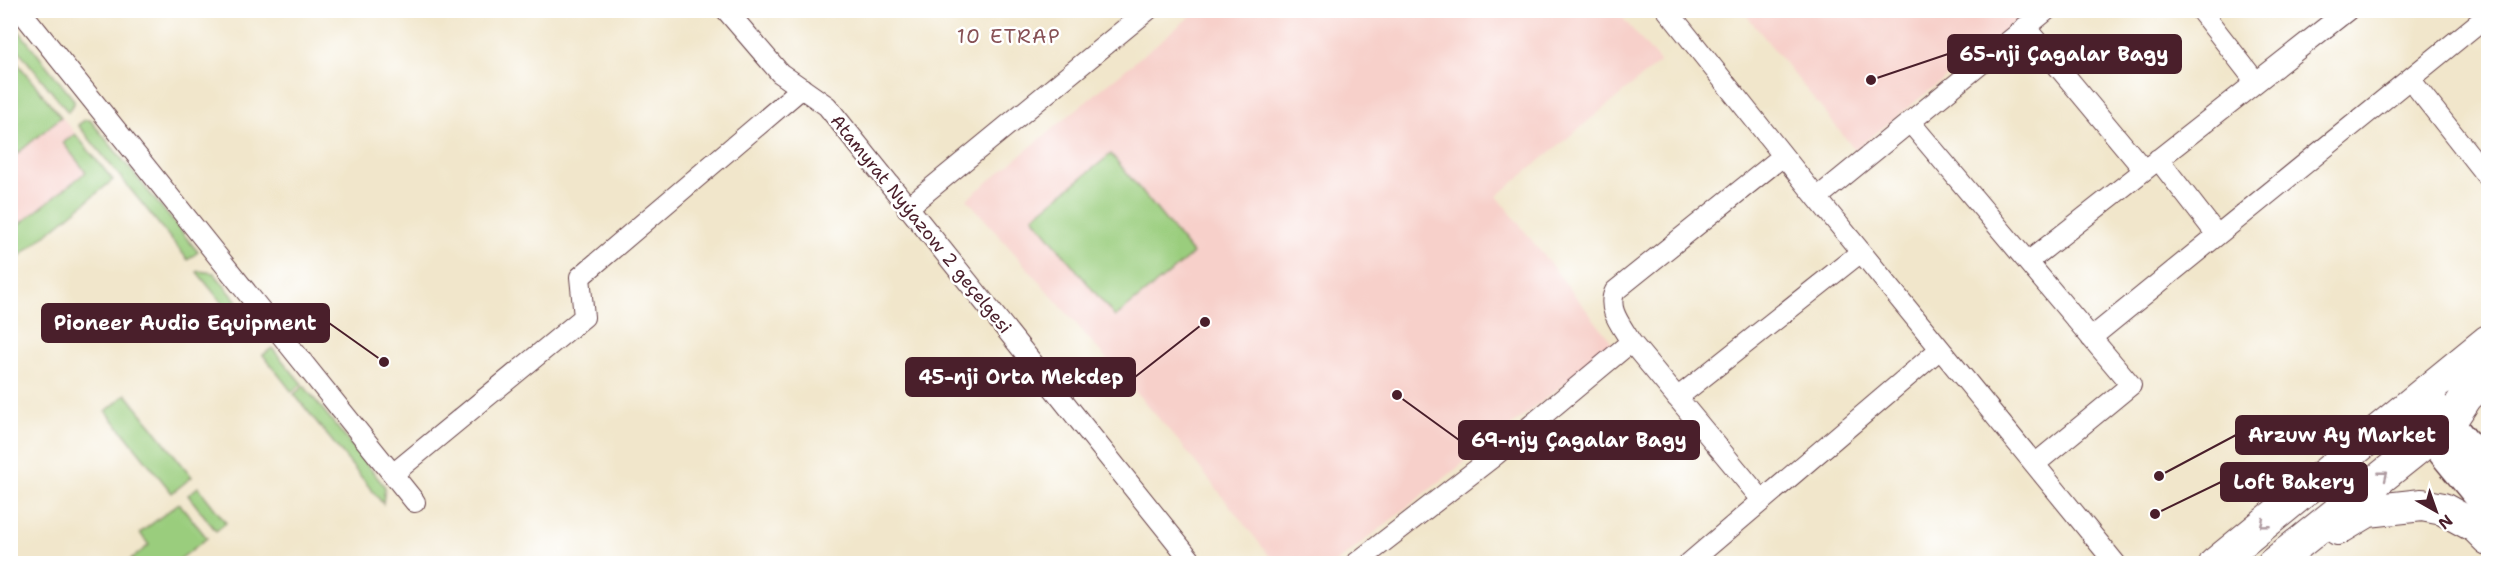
<svg xmlns="http://www.w3.org/2000/svg" width="2499" height="574" font-family="'Shantell Sans',sans-serif">
	<style>
		.built { fill: #f7d0ca }
		.green { fill: #9acd7d; stroke: #727654; stroke-width: 1.5 }
		.lines { fill: none; stroke-linecap: round; stroke-linejoin: round }
		.minor-casing { stroke: #633d43; stroke-width: 22 }
		.secondary-casing { stroke: #633d43; stroke-width: 31 }
		.primary-casing { stroke: #633d43; stroke-width: 34 }
		.minor { stroke: #fff; stroke-width: 20 }
		.secondary { stroke: #fff; stroke-width: 28 }
		.primary { stroke: #fff; stroke-width: 32 }
		.oneway { stroke: #ae9aa0 }
		.labels { text-anchor: middle; dominant-baseline: central; stroke-width: 5; stroke-linejoin: round; paint-order: stroke }
		.street-label { font-size: 18px; fill: #4a1f2b; stroke: #fff }
		.neighbourhood-label { font-size: 20px; letter-spacing: 1.5px; fill: #875155; stroke: #fff }
		.leader { fill: none; stroke: #4a1f2b; stroke-width: 2 }
		.callout-dot { fill: #4a1f2b; stroke: #fff; stroke-width: 2 }
		.callout { fill: #4a1f2b; stroke: #4a1f2b; stroke-width: 2 }
		.callout-label { font-size: 20px; text-anchor: middle; font-weight: bold; fill: #fff }
	</style>
	<rect width="100%" height="100%" fill="#fff"/>
	<filter id="ink" filterUnits="userSpaceOnUse"><feTurbulence type="fractalNoise" baseFrequency=".0167" numOctaves="2"/><feDisplacementMap in="SourceGraphic" scale="12" xChannelSelector="R" yChannelSelector="G"/><feConvolveMatrix kernelMatrix="1 2 1 2 8 2 1 2 1" color-interpolation-filters="sRGB"/></filter>
	<filter id="wash" filterUnits="userSpaceOnUse"><feTurbulence type="fractalNoise" baseFrequency=".008" numOctaves="4" result="noise"/><feDisplacementMap in="SourceGraphic" scale="24" xChannelSelector="R" yChannelSelector="G"/><feGaussianBlur stdDeviation="1.35" result="paint"/><feColorMatrix in="noise" values="0 0 0 0 0 0 0 0 0 0 0 0 0 0 0 0 0 1.4 0 .05"/><feComposite in="paint" operator="in"/></filter>
	<g filter="url(#wash)">
		<rect width="100%" height="100%" fill="#f1e6cb"/>
		<!-- built -->
		<path class="built" d="M1197,11H1617L1660,62L1497,196L1614,345L1336,563H1275L1181,444L967,199Z
			M1743,11H2029L1855,150Z
			M10,53L113,180L11,264H10Z"/>
		<!-- green -->
		<path class="green" d="M11,21L74,100V104L68,112L11,41Z
			M10,54L61,117L11,159H10Z
			M85,120H90L198,252L188,260L78,125Z
			M75,134L113,180L11,263V231L86,172L63,143Z
			M1111,154L1193,254L1115,317L1033,217Z
			M199,271L214,273L253,321L243,329L197,272Z
			M272,348L302,384L292,392L263,355Z
			M304,386L385,487L383,504L294,394Z
			M126,394L192,477L172,493L106,411Z
			M198,487L226,523L216,531L188,495Z
			M179,503L207,538L175,563H131L129,561L149,545L140,533Z"/>
	</g>
	<g filter="url(#ink)">
		<g class="lines">
			<!-- minor casing -->
			<g class="minor-casing">
				<path id="minor" d="M20,10L415,502
					M726,10L780,73L827,106L1194,564
					M1667,10L1817,198L2116,564
					M2200,10L2256,82
					M2025,27L2144,170
					M2410,79L2488,178
					M1910,122L2131,385L2035,464
					M2158,159L2217,235
					M1817,198L2047,10
					M907,208L1148,10
					M2029,261L2348,10
					M2091,338L2488,15
					M1631,342C1622,326 1606,309 1615,291L1783,156
					M1677,398L1861,252
					M393,474L584,317L580,277L802,88
					M1355,564L1493,457L1631,342L1762,500
					M1688,564L1940,349"/>
			</g>
			<!-- secondary casing -->
			<g class="secondary-casing">
				<path id="secondary" d="M2425,393L2488,470
					M2406,408L2488,508"/>
			</g>
			<!-- primary casing -->
			<g class="primary-casing">
				<path id="primary" d="M2338,529L2368,511L2422,505L2443,509L2476,527L2488,539
					M2215,564L2488,341
					M2273,564L2449,423L2467,396L2488,378"/>
			</g>
			<!-- minor -->
			<use href="#minor" class="minor"/>
			<!-- secondary -->
			<use href="#secondary" class="secondary"/>
			<!-- primary -->
			<use href="#primary" class="primary"/>
		</g>
		<!-- one-way arrows -->
		<defs><path id="oneway-chevron" d="M-2-3.5L2.5 0L-2 3.5" fill="none" stroke-width="1.6" stroke-linecap="round" stroke-linejoin="round" transform="scale(1.5)"/></defs>
		<g class="oneway">
			<use href="#oneway-chevron" transform="translate(2384 475) rotate(-39)"/>
			<use href="#oneway-chevron" transform="translate(2264 524) rotate(141)"/>
		</g>
	</g>
	<g class="labels">
		<!-- street labels -->
		<g class="street-label">
			<text transform="translate(921 224) rotate(51)">Atamyrat Nyýazow 2 geçelgesi</text>
		</g>
		<!-- neighbourhood labels -->
		<g class="neighbourhood-label">
			<text x="1009" y="36">10 ETRAP</text>
		</g>
	</g>
	<!-- callouts -->
	<path class="leader" d="M1871 80L1948 54M384 362L329 323M1205 322L1135 377M2159 476L2236 435M1397 395L1459 440M2155 514L2221 482"/>
	<g class="callout-dot">
		<circle cx="1871" cy="80" r="6"/>
		<circle cx="384" cy="362" r="6"/>
		<circle cx="1205" cy="322" r="6"/>
		<circle cx="2159" cy="476" r="6"/>
		<circle cx="1397" cy="395" r="6"/>
		<circle cx="2155" cy="514" r="6"/>
	</g>
	<g class="callout">
		<rect x="1948" y="35" width="233" height="38" rx="6"/>
		<rect x="42" y="304" width="287" height="38" rx="6"/>
		<rect x="906" y="358" width="229" height="38" rx="6"/>
		<rect x="2236" y="416" width="212" height="38" rx="6"/>
		<rect x="1459" y="421" width="240" height="38" rx="6"/>
		<rect x="2221" y="463" width="146" height="38" rx="6"/>
	</g>
	<g class="callout-label">
		<text x="2064" y="61">65-nji Çagalar Bagy</text>
		<text x="185" y="330">Pioneer Audio Equipment</text>
		<text x="1021" y="384">45-nji Orta Mekdep</text>
		<text x="2342" y="442">Arzuw Ay Market</text>
		<text x="1579" y="447">69-njy Çagalar Bagy</text>
		<text x="2294" y="489">Loft Bakery</text>
	</g>
	<!-- margin -->
	<rect width="2499" height="574" fill="none" stroke="#fff" stroke-width="36"/>
	<!-- north arrow -->
	<g transform="translate(2436 511) rotate(140)" stroke="#ffffff" stroke-width="4.5" paint-order="stroke">
	<path d="M0-4.5L10 22L0 15L-10 22Z" fill="#4a1f2b"/>
	<text y="-9" font-size="16" font-weight="bold" text-anchor="middle" fill="#4a1f2b">N</text>
	</g>
</svg>
